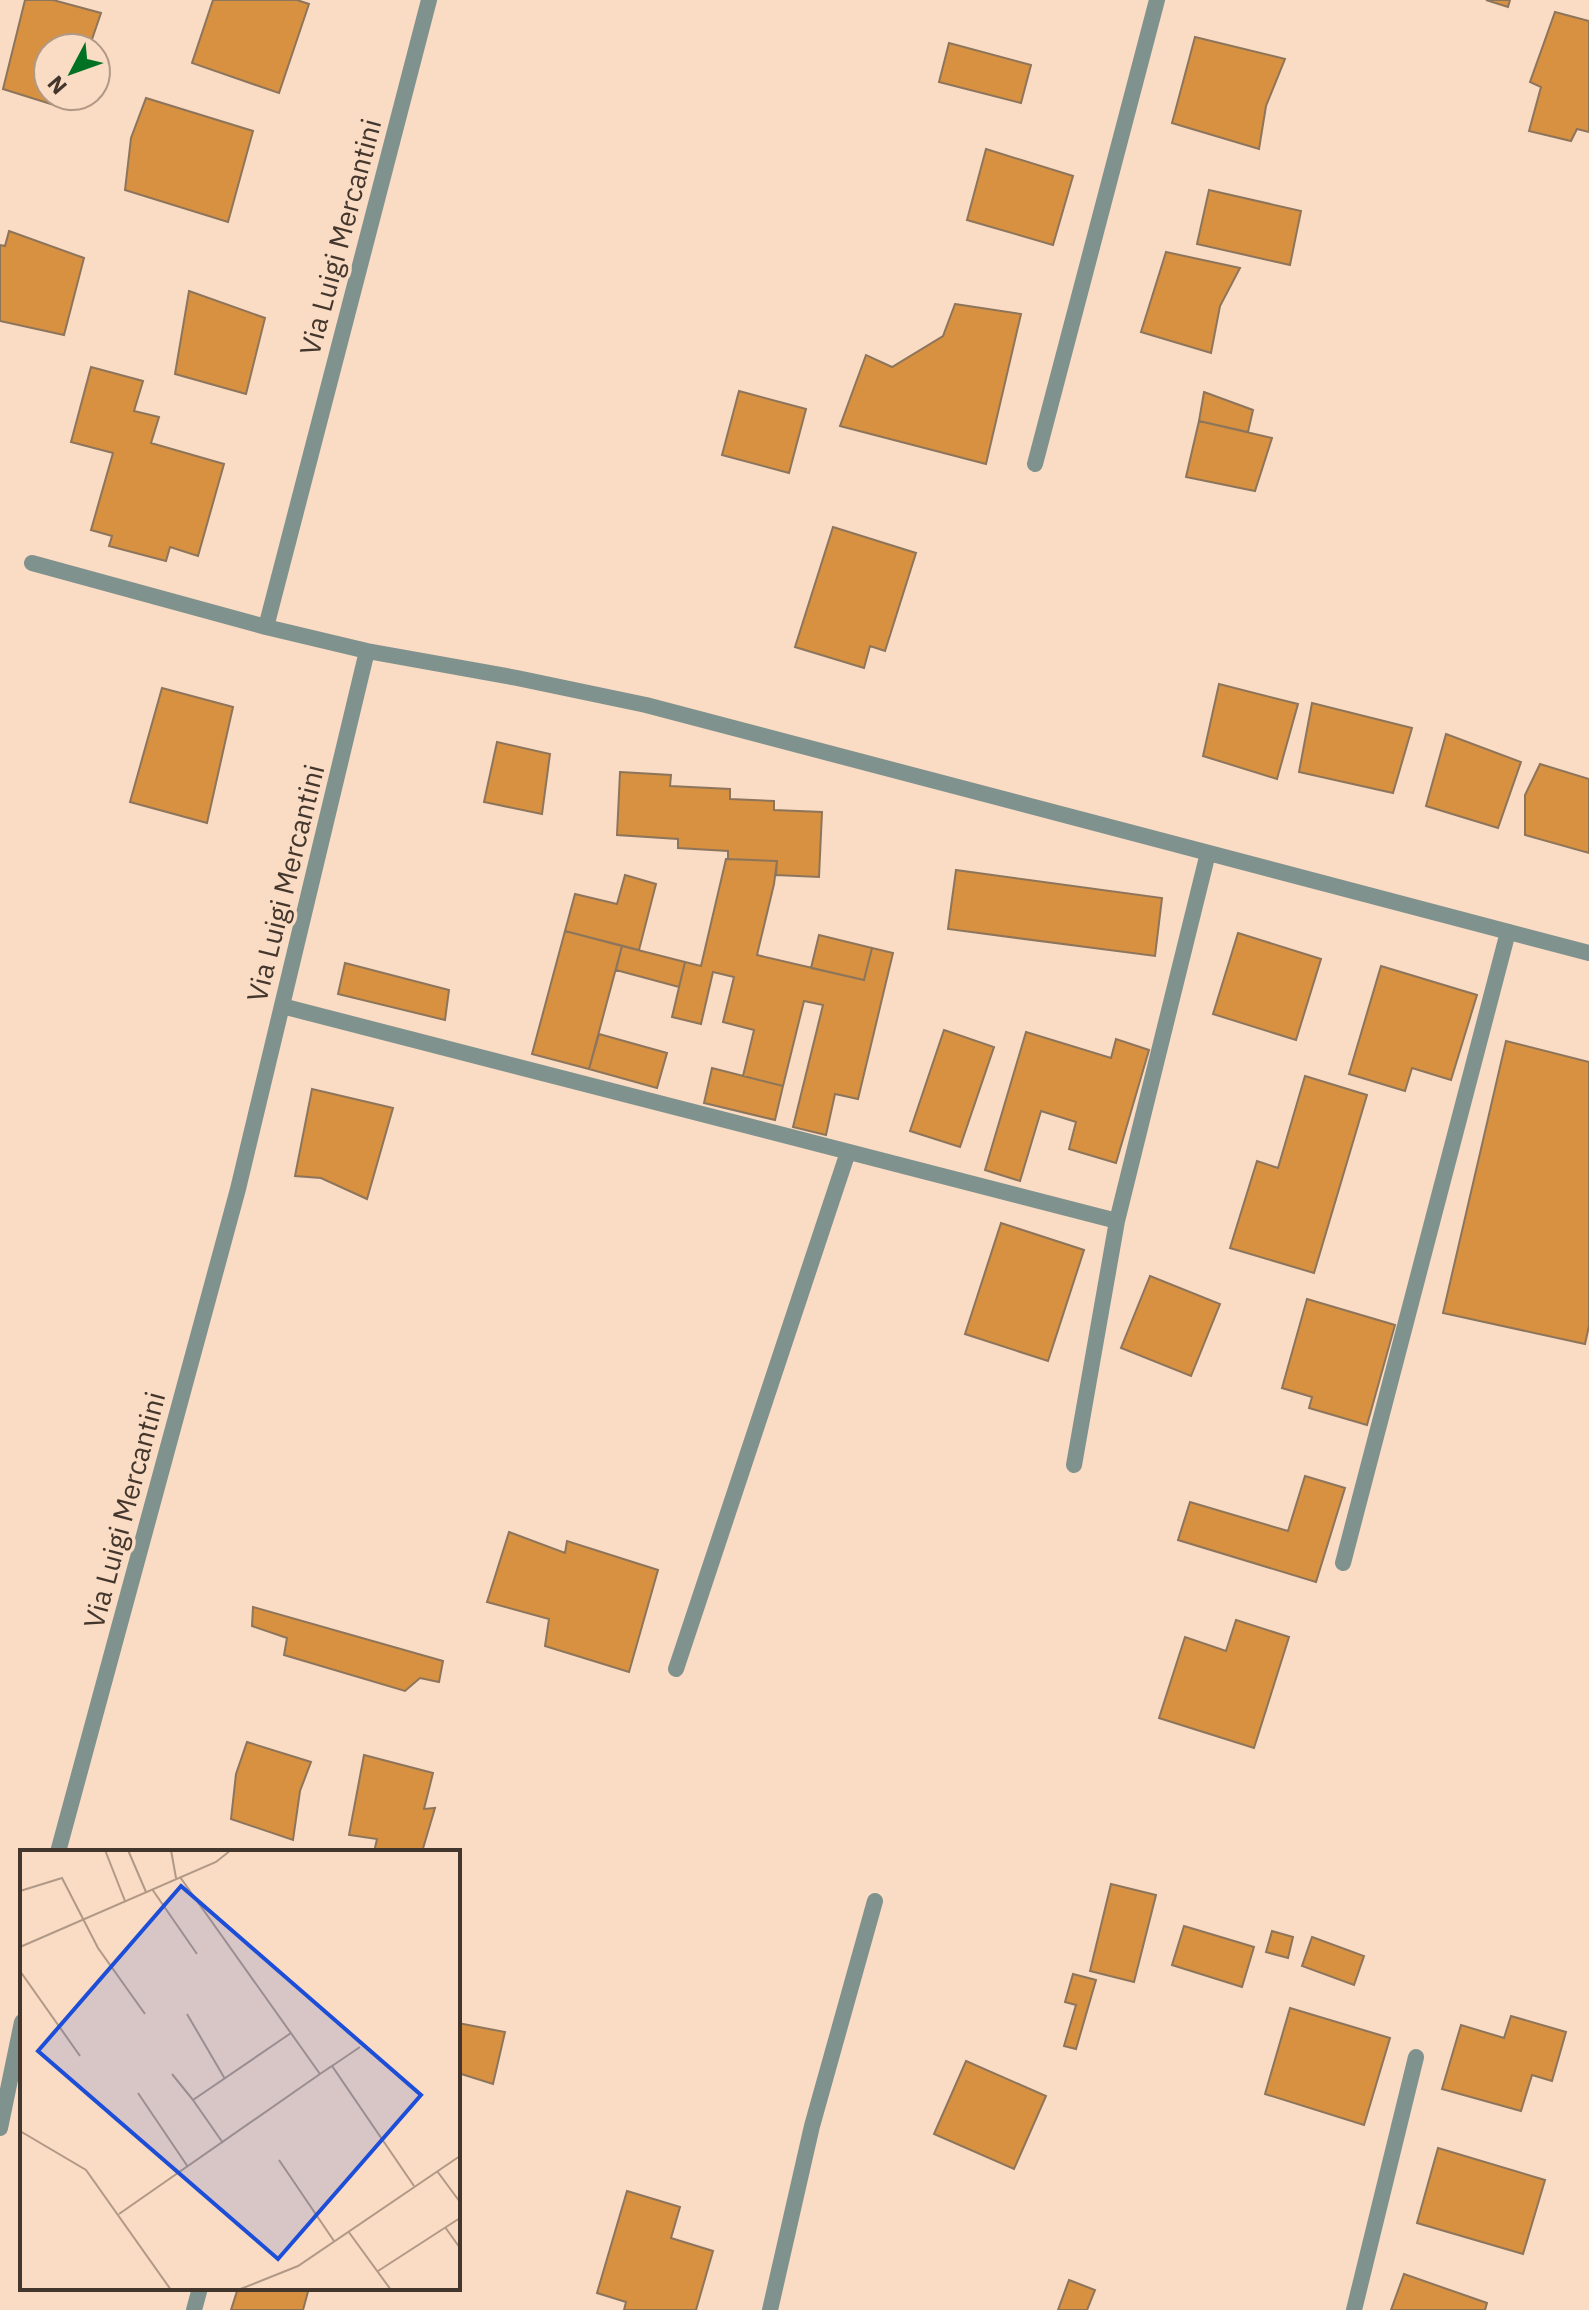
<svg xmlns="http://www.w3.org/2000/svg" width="1589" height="2310" font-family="'IBM Plex Sans',sans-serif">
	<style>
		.building { fill: #d79140; stroke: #8d755c; stroke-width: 2 }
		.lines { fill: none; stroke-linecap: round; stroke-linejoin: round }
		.lane { stroke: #7f928e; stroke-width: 16 }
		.street { stroke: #7f928e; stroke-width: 16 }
		.labels { text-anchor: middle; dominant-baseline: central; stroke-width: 7; stroke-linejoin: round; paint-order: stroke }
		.street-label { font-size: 28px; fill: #43362d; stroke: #fadbc3 }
		.inset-road { fill: none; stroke: #b19987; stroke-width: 2 }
		.view { fill: #1d4ed8; fill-opacity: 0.15; stroke: #1d4ed8; stroke-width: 4 }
		.inset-edge { fill: none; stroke: #43362d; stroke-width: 4 }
	</style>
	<rect width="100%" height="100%" fill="#fadbc3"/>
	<!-- building -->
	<path class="building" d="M25,0H53L101,13L89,48H48V96H74L70,110L3,89Z
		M213,0H297L309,4L279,93L192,63Z
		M1486,0H1510L1508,7Z
		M1555,12L1589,21V132L1577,129L1571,141L1529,131L1541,87L1530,82Z
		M1195,37L1285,59L1266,106L1259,149L1172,123Z
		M949,43L1031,65L1021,103L939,82Z
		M146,98L253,131L228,222L125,190L131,138Z
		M986,149L1073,176L1053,245L967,220Z
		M1209,190L1301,211L1290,265L1197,244Z
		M9,231L84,258L64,335L0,321V245L5,246Z
		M1166,252L1240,268L1220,306L1211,353L1141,332Z
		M189,291L265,318L246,394L175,374Z
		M955,304L1021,314L986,464L840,426L866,355L892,367L943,336Z
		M91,367L143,381L134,411L159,417L151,443L224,464L198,556L170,547L166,561L109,546L112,536L91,530L113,453L71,442Z
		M739,391L806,409L789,473L722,455Z
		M1204,392L1253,410L1248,432L1199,421Z
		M1199,421L1272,438L1255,491L1186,477Z
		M833,527L916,553L885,651L870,646L864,668L795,647Z
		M1219,684L1298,704L1277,779L1203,756Z
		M162,688L233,707L207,823L130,802Z
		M1312,703L1412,728L1393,793L1299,772Z
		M1446,734L1521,762L1498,828L1426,806Z
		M497,742L550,754L542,814L484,802Z
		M1540,764L1589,779V853L1525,835V795Z
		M620,772L671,775L670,786L730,789V799L774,801V810L822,812L819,877L776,875L777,861L728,859V851L678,848V839L617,835Z
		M726,859L777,861L774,884L757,955L864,980L872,948L893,953L858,1099L835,1094L826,1135L793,1127L823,1005L804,1001L783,1086L743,1076L754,1030L723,1022L734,977L713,972L701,1024L672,1017L685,962L701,966Z
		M956,870L1162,898L1155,956L948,929Z
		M625,875L656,884L639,950L565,931L575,894L617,904Z
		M565,931L622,946L589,1069L532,1054Z
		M1238,933L1321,959L1296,1040L1213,1014Z
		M819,935L872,948L864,980L811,968Z
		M622,946L685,962L679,987L616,970Z
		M345,963L449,990L445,1020L338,994Z
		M1381,966L1477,995L1451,1080L1412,1068L1405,1091L1349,1074Z
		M944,1030L994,1047L960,1147L910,1131Z
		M1026,1032L1111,1058L1116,1039L1149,1050L1116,1163L1069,1149L1076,1122L1041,1111L1020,1181L985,1170Z
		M599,1034L667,1053L657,1088L589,1069Z
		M1506,1041L1589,1062V1326L1585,1344L1443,1313Z
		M712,1068L783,1086L775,1120L704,1103Z
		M1305,1076L1367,1095L1314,1273L1230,1248L1257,1161L1278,1168Z
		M312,1089L393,1108L367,1199L321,1178L295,1176Z
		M1001,1223L1084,1250L1048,1361L965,1334Z
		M1150,1276L1220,1304L1191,1376L1121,1348Z
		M1307,1299L1395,1325L1367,1425L1309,1408L1312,1397L1282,1388Z
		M1305,1476L1345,1488L1316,1582L1178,1540L1190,1502L1288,1531Z
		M509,1532L565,1553L567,1541L658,1570L629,1672L545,1646L549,1619L487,1602Z
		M253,1607L443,1661L439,1682L420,1678L405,1691L284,1655L287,1638L252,1626Z
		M1236,1620L1289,1637L1254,1748L1159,1718L1185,1637L1226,1651Z
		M247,1742L311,1762L300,1791L293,1840L231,1819L236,1774Z
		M364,1755L433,1773L424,1809L435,1808L422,1852H374L377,1839L349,1835Z
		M1111,1884L1156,1895L1134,1982L1090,1971Z
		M1184,1926L1254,1947L1242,1987L1172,1965Z
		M1272,1931L1293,1937L1288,1958L1266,1952Z
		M1312,1937L1364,1956L1354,1985L1302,1966Z
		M1073,1974L1096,1980L1076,2049L1064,2046L1076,2005L1065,2002Z
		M1290,2008L1390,2038L1364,2125L1265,2094Z
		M1511,2016L1566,2032L1552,2081L1532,2075L1521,2111L1442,2089L1461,2025L1504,2038Z
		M458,2023L505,2032L493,2084L458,2073Z
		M966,2061L1046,2096L1014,2169L934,2134Z
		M1438,2148L1545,2180L1523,2254L1417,2223Z
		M627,2191L680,2207L671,2238L713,2251L696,2310H624L626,2302L597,2293Z
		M1404,2274L1487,2303L1485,2310H1391Z
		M1069,2280L1095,2290L1087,2310H1058Z
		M238,2288H309L303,2310H231Z"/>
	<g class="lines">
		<!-- lane -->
		<path class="lane" d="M282,1006L1117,1221L1208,853
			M1074,1465L1117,1221
			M1343,1563L1508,932
			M676,1669L848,1152
			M1354,2310L1416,2057"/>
		<!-- street -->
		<path class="street" d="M1035,464L1157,0
			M32,563L266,627
			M367,651L517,678L646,705L1589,953
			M58,1852L238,1189L367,651L266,627L429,0
			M0,2128L22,2022
			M194,2310L200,2288
			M770,2310L812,2126L875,1901"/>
	</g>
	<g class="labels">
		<!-- street labels -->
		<g class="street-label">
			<text transform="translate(340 237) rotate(-75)">Via Luigi Mercantini</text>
			<text transform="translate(285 883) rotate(-76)">Via Luigi Mercantini</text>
			<text transform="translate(124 1510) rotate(-75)">Via Luigi Mercantini</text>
		</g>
	</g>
	<!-- overview -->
	<g transform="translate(20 1850)">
		<rect width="440" height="440" fill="#fadbc3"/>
		<path class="inset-road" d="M85,0L105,51M108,0L126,42M151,0L156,28M160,27L300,224L312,216L394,336M132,39L177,104M0,41L42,28L78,98L125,164M0,97L196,12L211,0M0,121L60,206M167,164L205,229M312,216L340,197M152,224L173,250M118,243L168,317M0,281L66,320L151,440M203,293L173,250L271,183M259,310L314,391M417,321L440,352M99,364L300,224M425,377L440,398M328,381L371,440M358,421L440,368M218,440L278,416L440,306"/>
		<path class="view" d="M161,36L401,245L258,409L18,201Z"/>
		<rect width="440" height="440" class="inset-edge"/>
	</g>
	<!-- north arrow -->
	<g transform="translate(72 72) rotate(229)"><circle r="38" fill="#fadbc3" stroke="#b19987" stroke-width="2"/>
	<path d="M0-6L14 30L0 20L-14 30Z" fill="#017124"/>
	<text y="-12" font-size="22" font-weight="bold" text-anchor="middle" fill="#43362d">N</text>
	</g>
</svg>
